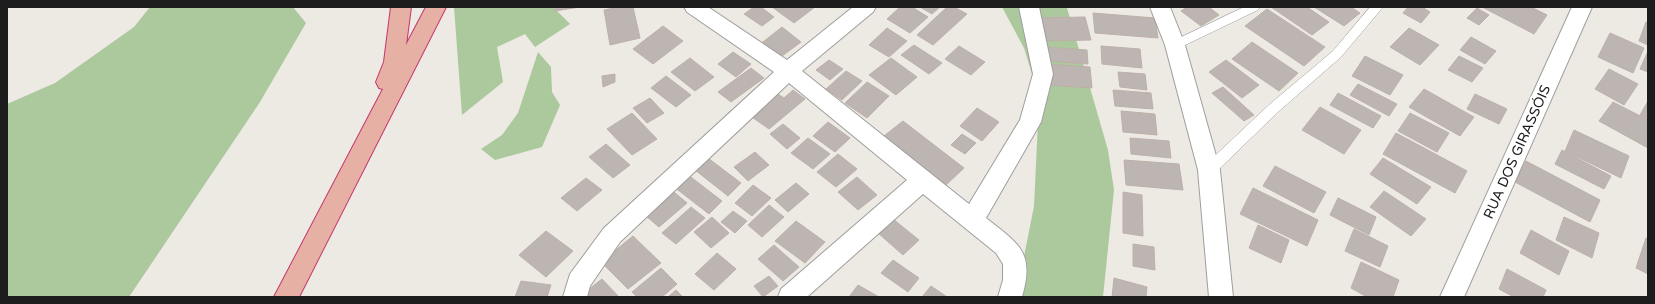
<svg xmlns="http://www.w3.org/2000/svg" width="1655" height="304" font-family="'Varela Round',sans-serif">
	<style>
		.forest { fill: #acc89d }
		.building { fill: #bdb5b1; stroke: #bdb0a8 }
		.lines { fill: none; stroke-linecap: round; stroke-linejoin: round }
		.service-casing { stroke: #9e9e9e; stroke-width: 1 }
		.minor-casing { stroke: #9e9e9e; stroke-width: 2 }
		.trunk-casing { stroke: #c5376e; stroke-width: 2 }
		.service { fill: #fff; fill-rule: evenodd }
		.minor { fill: #fff; fill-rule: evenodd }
		.trunk { fill: #e6b0a5; fill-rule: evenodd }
		.labels { text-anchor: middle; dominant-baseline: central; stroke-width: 4; stroke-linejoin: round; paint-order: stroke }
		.street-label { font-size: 14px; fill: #1d1d1d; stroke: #fff }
	</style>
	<rect width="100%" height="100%" fill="#edeae4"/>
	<!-- forest -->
	<path class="forest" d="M150,7H293L306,23L260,102L129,297H7V104L55,83L134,27Z
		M454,7H553L570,24L535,47L525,34L497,47L503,82L462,115Z
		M1002,7H1066L1067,8L1108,150L1114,190L1103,297H1016L1034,206L1038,122L1035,84L1024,48Z
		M538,52L551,67L552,92L560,105L542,147L495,160L481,149L502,135L518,113Z"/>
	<!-- building -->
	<path class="building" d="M555,7H580L555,11Z
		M619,7H633L640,38L610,45L604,10Z
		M754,7H761L774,17L762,26L744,14Z
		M772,7H815L794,23Z
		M900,7H912L928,17L910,33L887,19Z
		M920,7H940L932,14Z
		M947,7H954L967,14L933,45L917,35Z
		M1187,7H1209L1219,15L1201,26L1181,11Z
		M1271,7H1307L1329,22L1312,35Z
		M1314,7H1351L1360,13L1344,26Z
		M1408,7H1422L1430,12L1421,23L1403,13Z
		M1482,7H1531L1547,15L1534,34Z
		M1477,8L1489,15L1479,25L1467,18Z
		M1267,9L1325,47L1304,66L1245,26Z
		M1093,13L1155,18L1158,38L1095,33Z
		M1085,17L1091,40L1042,41L1037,18Z
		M1646,22L1648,23V45L1639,41Z
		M663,26L683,41L653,64L633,49Z
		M782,27L801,42L778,59L759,45Z
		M887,28L907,41L889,57L869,45Z
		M1409,28L1439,45L1420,65L1390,47Z
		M1610,33L1644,48L1633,73L1598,57Z
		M1471,37L1496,51L1485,64L1460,50Z
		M1252,42L1298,73L1279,91L1232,59Z
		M914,45L942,63L929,74L901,55Z
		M959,46L985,62L971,75L945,59Z
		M1101,46L1140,49L1142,68L1102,64Z
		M1045,47L1087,50L1088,64L1046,61Z
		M1648,51V72L1640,69Z
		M733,52L751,64L736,77L718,64Z
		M1365,56L1403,75L1390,95L1352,76Z
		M1459,56L1483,68L1472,82L1448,70Z
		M690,58L714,77L695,91L671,72Z
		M891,58L917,77L896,95L869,75Z
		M829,60L843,69L830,80L816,70Z
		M1226,60L1259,85L1242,98L1209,72Z
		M1047,64L1090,67L1092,88L1048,85Z
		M751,68L764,78L731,102L718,92Z
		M1609,69L1638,84L1624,105L1595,89Z
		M846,71L862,81L842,100L826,89Z
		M1118,72L1145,74L1147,90L1120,87Z
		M615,74V82L603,87L602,76Z
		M666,76L691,95L676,107L651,88Z
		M867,82L889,96L867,118L845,103Z
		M1358,84L1397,104L1389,116L1350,95Z
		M1223,87L1254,115L1244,121L1212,93Z
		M1424,89L1474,117L1460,136L1409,107Z
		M772,90L784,98L793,90L805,99L769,129L746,113Z
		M1113,90L1151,93L1153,109L1115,106Z
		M1338,93L1381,116L1373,128L1330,105Z
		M1475,94L1507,109L1499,124L1467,109Z
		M650,98L664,113L647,123L633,108Z
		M1648,101V119L1640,115Z
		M1613,102L1648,120V148L1599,121Z
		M1320,107L1361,130L1344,154L1302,130Z
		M977,108L999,122L982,141L960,126Z
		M1121,111L1155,114L1157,135L1123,132Z
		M632,113L657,139L632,155L607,129Z
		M1410,113L1449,133L1437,152L1398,131Z
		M903,121L964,168L946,185L884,136Z
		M828,122L850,138L835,152L813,136Z
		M783,124L800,138L787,149L770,134Z
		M1574,130L1629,156L1621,178L1565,151Z
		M1396,133L1467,171L1455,193L1383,154Z
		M962,134L976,143L965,154L951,145Z
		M808,138L830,154L813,169L791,153Z
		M1130,138L1169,141L1171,158L1131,154Z
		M606,144L630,165L613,178L589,157Z
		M1562,150L1611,176L1604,189L1555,164Z
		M755,152L769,165L748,181L734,167Z
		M838,154L857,169L836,187L817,172Z
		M704,155L741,183L728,196L690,166Z
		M1383,158L1431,187L1417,204L1370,174Z
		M1124,160L1179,164L1183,190L1126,185Z
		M1526,161L1600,200L1590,222L1515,182Z
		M1275,166L1326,192L1314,213L1263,186Z
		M683,171L722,201L709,214L669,183Z
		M857,177L877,195L858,210L838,192Z
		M586,178L602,190L577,211L561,198Z
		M796,183L809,194L788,212L775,200Z
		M753,185L771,198L752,216L735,203Z
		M668,187L687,203L659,227L640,211Z
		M1253,188L1318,220L1307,246L1240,214Z
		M1384,191L1426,219L1411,236L1370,207Z
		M1123,192L1142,195L1143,236L1123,233Z
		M1338,198L1376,217L1369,235L1330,215Z
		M769,205L784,217L762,237L748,225Z
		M691,207L705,218L676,244L662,233Z
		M733,211L747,221L735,233L721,222Z
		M712,217L729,233L711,248L694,232Z
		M1564,217L1599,233L1592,258L1556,240Z
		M893,219L919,240L903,255L878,233Z
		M796,221L825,242L805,263L775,241Z
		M1258,225L1289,240L1281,263L1249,248Z
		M1354,229L1388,246L1380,267L1345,251Z
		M1531,230L1569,251L1559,275L1520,253Z
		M546,231L573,251L546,277L519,255Z
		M633,236L661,263L628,289L601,262Z
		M1646,238L1648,239V274L1636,268Z
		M1133,244L1154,247L1155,270L1133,266Z
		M774,245L799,267L783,281L758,259Z
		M717,253L736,269L714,290L695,274Z
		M893,260L919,278L908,292L881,273Z
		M1361,262L1399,280L1393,297H1367L1351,288Z
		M661,268L677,284L662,297H637L632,292Z
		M1507,269L1546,290L1543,297H1514L1499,289Z
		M769,276L778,286L763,297L754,286Z
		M1114,278L1147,287L1146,297H1112Z
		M602,279L619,297H579Z
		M521,281L551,285L547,297H515Z
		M858,285L879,297H849Z
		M931,286L947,297H922Z
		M676,290L683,297H668Z"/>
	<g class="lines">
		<!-- service casing -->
		<g class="service-casing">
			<path id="service" d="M1244,7H1260L1258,10L1179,48L1175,49L1171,48L1169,45L1171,42Z
				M1370,7H1383L1341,57L1278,112L1214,174L1209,175L1204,174L1202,170L1204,166L1270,104L1333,51Z"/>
		</g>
		<!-- minor casing -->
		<g class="minor-casing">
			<path id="minor" d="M684,7H708L787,60L853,7H876L873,12L802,71L969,204L1020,120L1033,74L1019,7H1039L1053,74L1041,122L986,218C1019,244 1035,252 1022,297H998L1003,280V264L996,253L923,194L807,297H778L781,289L907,180L789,83L620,242L590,286L587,297H563L570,274L604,228L774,72L687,12Z
				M1150,7H1170L1185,45L1220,170L1233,297H1209L1198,170L1165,45Z
				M1572,7H1592L1464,297H1440Z"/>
		</g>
		<!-- trunk casing -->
		<g class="trunk-casing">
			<path id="trunk" d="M391,7H411L406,45L426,7H446L299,297H274L383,89L379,88L376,82L384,62Z"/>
		</g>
		<!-- service -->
		<use href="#service" class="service"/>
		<!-- minor -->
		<use href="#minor" class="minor"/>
		<!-- trunk -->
		<use href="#trunk" class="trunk"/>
	</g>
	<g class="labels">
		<!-- street labels -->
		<g class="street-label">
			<text transform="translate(1517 152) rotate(-66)">RUA DOS GIRASSÓIS</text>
		</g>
	</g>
	<!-- border -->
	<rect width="1655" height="304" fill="none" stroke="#1d1d1d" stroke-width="16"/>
</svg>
